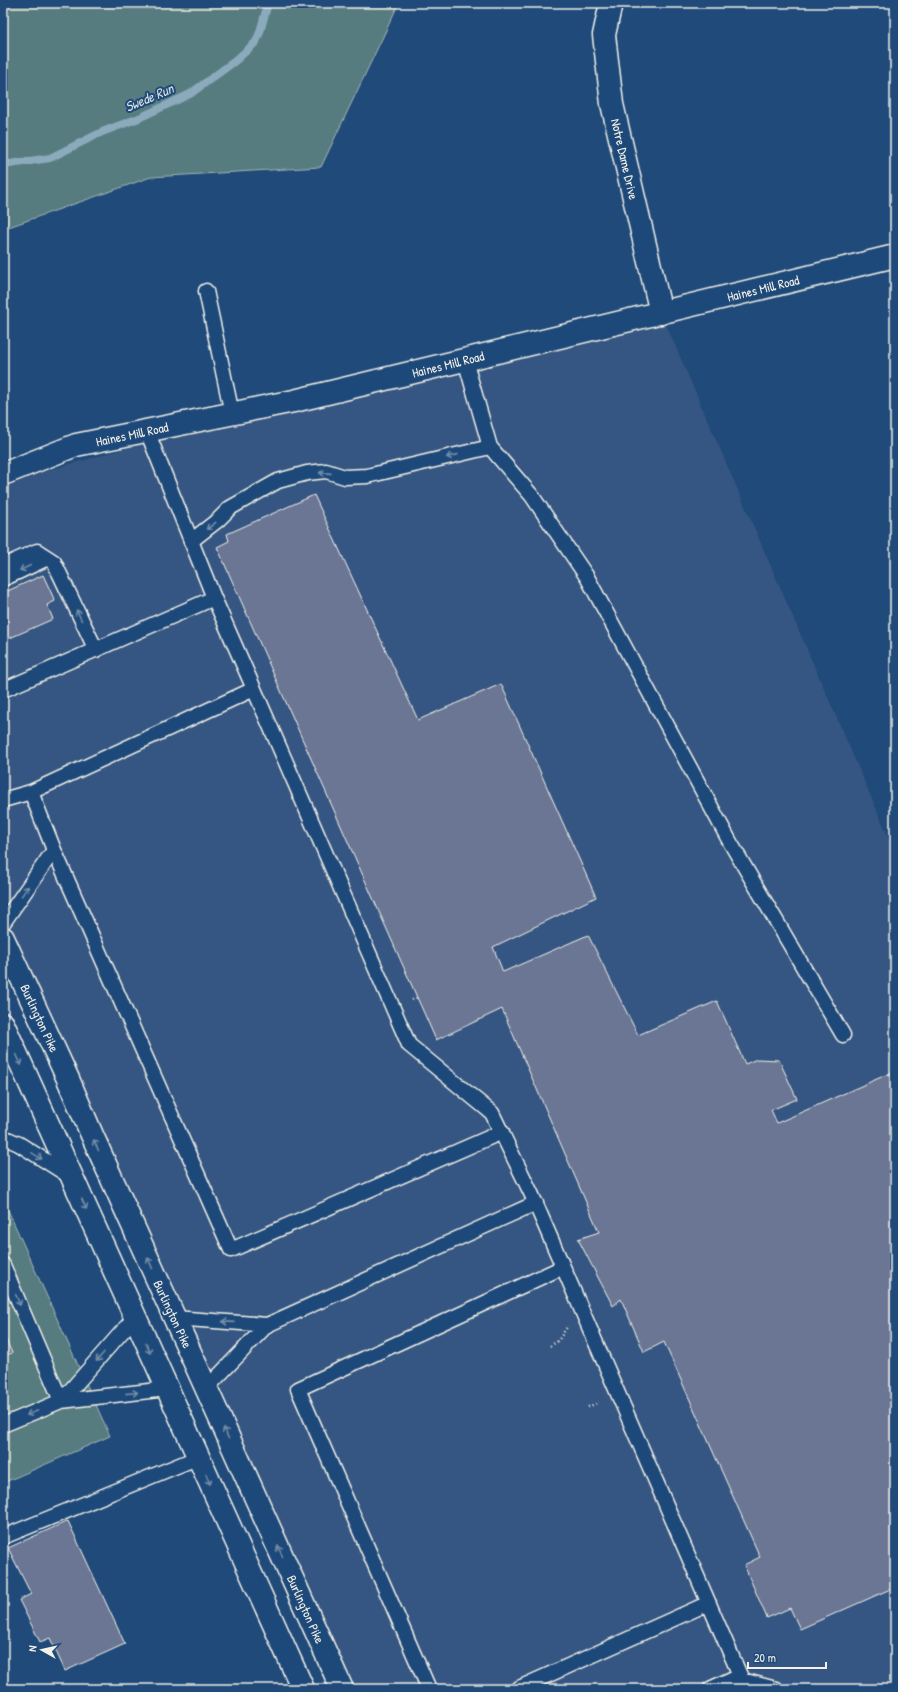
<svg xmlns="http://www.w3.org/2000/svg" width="898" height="1692" font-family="'Patrick Hand',sans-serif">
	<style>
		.built { fill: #365782 }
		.green { fill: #577b80; stroke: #a6b6b4 }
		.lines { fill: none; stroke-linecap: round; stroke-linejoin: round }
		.stream { stroke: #8babbd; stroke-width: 8 }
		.building { fill: #6b7694; stroke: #f4f1e8 }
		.service-casing { stroke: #f4f1e8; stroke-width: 17 }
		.minor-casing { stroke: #f4f1e8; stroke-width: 25 }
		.tertiary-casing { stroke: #f4f1e8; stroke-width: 25 }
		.trunk-casing { stroke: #f4f1e8; stroke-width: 25 }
		.path { stroke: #f4f1e8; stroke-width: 2.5; stroke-dasharray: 1 3; stroke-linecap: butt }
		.service { stroke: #1f4a7a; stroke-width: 14 }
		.minor { stroke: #1f4a7a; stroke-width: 22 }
		.tertiary { stroke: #1f4a7a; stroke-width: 22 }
		.trunk { stroke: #1f4a7a; stroke-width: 22 }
		.oneway { stroke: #748da6 }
		.labels { text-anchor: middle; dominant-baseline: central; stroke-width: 4; stroke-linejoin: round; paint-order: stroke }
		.street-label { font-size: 13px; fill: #f4f1e8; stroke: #1f4a7a }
		.water-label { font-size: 14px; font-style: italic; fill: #dae0dd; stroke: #1f4a7a }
	</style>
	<rect width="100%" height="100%" fill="#1f4a7a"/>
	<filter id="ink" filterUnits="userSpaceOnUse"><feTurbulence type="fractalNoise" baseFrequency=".025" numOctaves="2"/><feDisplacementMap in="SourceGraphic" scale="8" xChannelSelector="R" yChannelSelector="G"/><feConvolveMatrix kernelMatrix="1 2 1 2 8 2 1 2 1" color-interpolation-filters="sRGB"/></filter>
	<g filter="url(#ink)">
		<!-- built -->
		<path class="built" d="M661,313L895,852V1689H342L3,937V483L294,401Z"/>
		<!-- green -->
		<path class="green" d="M3,3H399L321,167L151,177L3,229Z
			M3,1199L110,1436L3,1483Z"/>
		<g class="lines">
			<!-- stream -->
			<path class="stream" d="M3,165L50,158L102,132L139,118L190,94L235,61L256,42L260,32L268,3"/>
		</g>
		<!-- building -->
		<path class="building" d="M314,495L418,720L501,684L596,897L493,947L503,972L588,935L638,1035L717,1001L745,1064L757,1059L779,1060L797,1099L771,1110L777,1123L895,1071V1587L800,1629L790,1608L767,1618L744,1565L760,1557L664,1342L644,1352L621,1299L613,1306L578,1239L599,1232L502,1009L436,1040L217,547L229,541L227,534Z
			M43,575L55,601L47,605L53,619L3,641V593Z
			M3,1333L12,1353L3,1356Z
			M68,1521L125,1644L65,1671L50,1638L40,1642L19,1600L31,1594L8,1548Z"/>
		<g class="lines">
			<!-- service casing -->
			<g class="service-casing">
				<path id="service" d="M206,291L232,414
					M465,360L490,447L532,496L587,577L730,842L843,1035
					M191,541L218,520L230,508L278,481L307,473L326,471L345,477L367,476L490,447
					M3,566L37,551L54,562L96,650
					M3,579L48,558
					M214,598L254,689L31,792L54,850L231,1250L502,1132
					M254,689L409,1045L492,1113L531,1193L742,1680L776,1689
					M3,690L214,598L147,431
					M3,800L31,792
					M3,923L54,850
					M3,1137L19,1144L71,1177
					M3,1265L61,1401L3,1425
					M135,1317L61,1401L167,1389
					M174,1318L267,1325
					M206,1389L267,1325L536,1203
					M3,1537L199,1457
					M429,1689L298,1389L563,1267
					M517,1689L709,1603
					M710,1689L740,1675"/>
			</g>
			<!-- minor casing -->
			<g class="minor-casing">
				<path id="minor" d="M611,3L604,35L612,104L661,313"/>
			</g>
			<!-- tertiary casing -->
			<g class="tertiary-casing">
				<path id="tertiary" d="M3,474L76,445L294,401L895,256"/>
			</g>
			<!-- trunk casing -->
			<g class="trunk-casing">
				<path id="trunk" d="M3,938L68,1079L92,1135L342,1689
					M3,1024L303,1689"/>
			</g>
			<!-- path -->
			<path class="path" d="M412,1000L418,997
				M550,1346L558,1341L567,1327
				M588,1407L599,1402"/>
			<!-- service -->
			<use href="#service" class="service"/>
			<!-- minor -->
			<use href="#minor" class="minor"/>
			<!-- tertiary -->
			<use href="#tertiary" class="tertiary"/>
			<!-- trunk -->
			<use href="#trunk" class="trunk"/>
		</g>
		<!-- one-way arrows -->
		<defs><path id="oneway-shaft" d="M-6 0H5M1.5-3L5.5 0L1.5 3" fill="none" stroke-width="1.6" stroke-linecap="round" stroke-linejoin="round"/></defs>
		<g class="oneway">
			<use href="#oneway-shaft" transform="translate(452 456) rotate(167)"/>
			<use href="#oneway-shaft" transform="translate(325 473) rotate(-176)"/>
			<use href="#oneway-shaft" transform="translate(211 526) rotate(143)"/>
			<use href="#oneway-shaft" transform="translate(25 568) rotate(155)"/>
			<use href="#oneway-shaft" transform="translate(79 615) rotate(-115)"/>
			<use href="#oneway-shaft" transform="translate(25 891) rotate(-55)"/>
			<use href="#oneway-shaft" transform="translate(19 1060) rotate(66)"/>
			<use href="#oneway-shaft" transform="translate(96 1145) rotate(-114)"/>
			<use href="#oneway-shaft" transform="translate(37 1156) rotate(32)"/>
			<use href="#oneway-shaft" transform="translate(84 1204) rotate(66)"/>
			<use href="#oneway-shaft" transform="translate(150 1263) rotate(-114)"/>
			<use href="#oneway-shaft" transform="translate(18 1300) rotate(67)"/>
			<use href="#oneway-shaft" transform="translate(228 1322) rotate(-176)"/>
			<use href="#oneway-shaft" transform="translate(148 1348) rotate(66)"/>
			<use href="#oneway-shaft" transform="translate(100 1357) rotate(131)"/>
			<use href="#oneway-shaft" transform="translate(132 1393) rotate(-6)"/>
			<use href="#oneway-shaft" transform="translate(32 1413) rotate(158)"/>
			<use href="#oneway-shaft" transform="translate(226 1433) rotate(-115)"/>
			<use href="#oneway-shaft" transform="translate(208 1479) rotate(67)"/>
			<use href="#oneway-shaft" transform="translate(280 1551) rotate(-114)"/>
		</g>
	</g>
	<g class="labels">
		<!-- street labels -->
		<g class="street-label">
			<text transform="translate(625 159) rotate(77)">Notre Dame Drive</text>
			<text transform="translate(763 288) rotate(-14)">Haines Mill Road</text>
			<text transform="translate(448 364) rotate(-14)">Haines Mill Road</text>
			<text transform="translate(132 434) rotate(-12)">Haines Mill Road</text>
			<text transform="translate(40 1018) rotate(65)">Burlington Pike</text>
			<text transform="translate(173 1314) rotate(65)">Burlington Pike</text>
			<text transform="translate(306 1609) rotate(66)">Burlington Pike</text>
		</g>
		<!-- water labels -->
		<g class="water-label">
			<text transform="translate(149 97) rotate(-23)">Swede Run</text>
		</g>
	</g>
	<!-- margin -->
	<rect width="898" height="1692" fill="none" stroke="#1f4a7a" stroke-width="16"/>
	<rect x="8" y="8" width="882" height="1676" fill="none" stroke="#f4f1e8" stroke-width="1.5" filter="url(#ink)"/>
	<!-- north arrow -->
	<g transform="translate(42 1650) rotate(278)" stroke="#1f4a7a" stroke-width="3" paint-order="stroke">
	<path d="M0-3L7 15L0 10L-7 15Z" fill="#f4f1e8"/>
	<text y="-6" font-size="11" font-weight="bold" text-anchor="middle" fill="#f4f1e8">N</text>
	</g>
	<!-- scale -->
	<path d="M748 1662v6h78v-6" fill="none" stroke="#f4f1e8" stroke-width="2"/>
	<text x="754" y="1662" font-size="12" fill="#f4f1e8" stroke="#1f4a7a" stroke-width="3" paint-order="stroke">20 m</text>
</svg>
